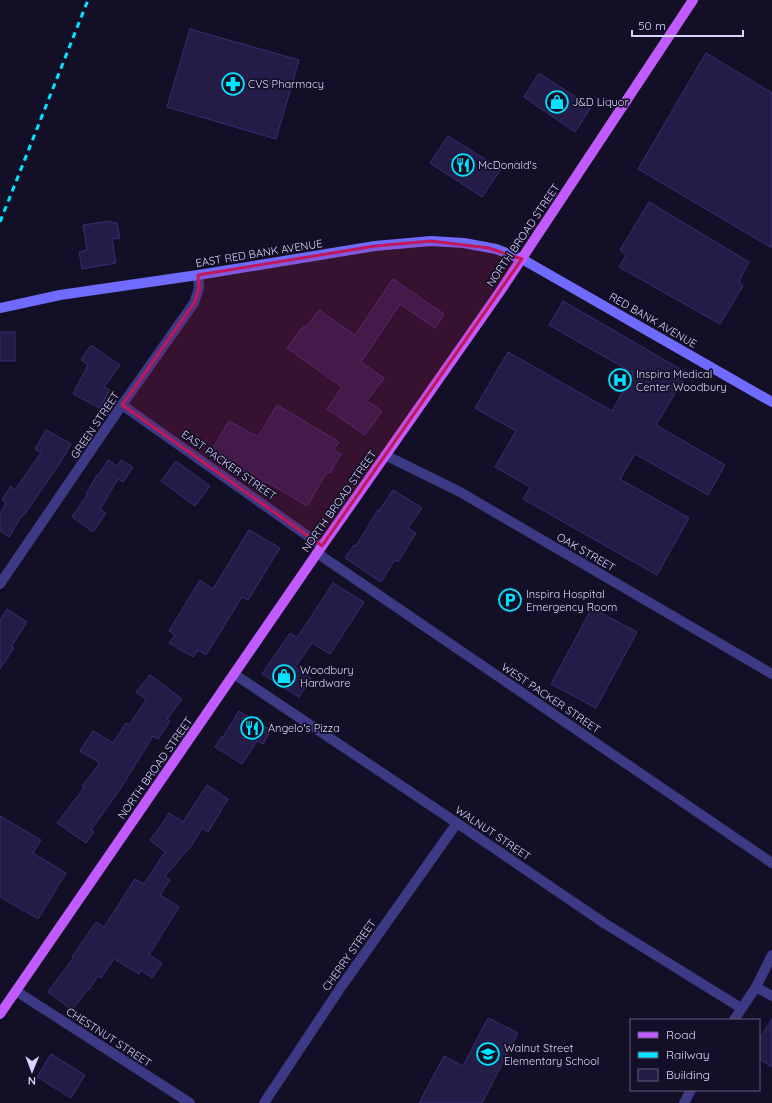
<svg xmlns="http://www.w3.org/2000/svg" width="772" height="1103" font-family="Quicksand,sans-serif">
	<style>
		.building { fill: #241b47; stroke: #3b2d73 }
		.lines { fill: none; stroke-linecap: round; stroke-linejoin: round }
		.street { stroke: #3d3a85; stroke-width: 10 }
		.secondary { stroke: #6f6bff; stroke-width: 10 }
		.primary { stroke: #c25bff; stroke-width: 10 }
		.rail { stroke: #00e5ff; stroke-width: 3; stroke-dasharray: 6 5; stroke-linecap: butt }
		.marked { fill: #c2185b; fill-opacity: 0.2; stroke: #c2185b; stroke-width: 3; stroke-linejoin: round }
		.labels { text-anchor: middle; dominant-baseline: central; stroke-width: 3.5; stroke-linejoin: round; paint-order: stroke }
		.poi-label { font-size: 11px; fill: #d9d4ff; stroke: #130f26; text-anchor: start }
		.street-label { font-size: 11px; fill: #d9d4ff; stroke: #130f26 }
	</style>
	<rect width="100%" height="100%" fill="#130f26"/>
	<!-- building -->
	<path class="building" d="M190,29L299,60L276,139L167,107Z
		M706,53L772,93V248L638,169Z
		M539,73L591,107L575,132L524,97Z
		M448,136L501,169L482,197L430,163Z
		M649,202L749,262L739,281L743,286L720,324L619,267L626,255L620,250Z
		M111,221L112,223H117L120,238L112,239L116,263L82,269L79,252L87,250L83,225Z
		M393,279L444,314L435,328L400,304L361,362L384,378L367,401L382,411L365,435L327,409L342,387L287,348L304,325L306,327L319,310L355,335Z
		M563,301L687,373L656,425L725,465L708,495L635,454L620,479L689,518L657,575L523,499L530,487L495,467L516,431L475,408L508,352L612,411L633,373L549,325Z
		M0,332H15V361H0Z
		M91,345L120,365L104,387L110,390L100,408L73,394L88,365L81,360Z
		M277,405L339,442L334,450L341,454L330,473L327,472L307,506L267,482L265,484L210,452L229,421L258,437Z
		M46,430L71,444L60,463L24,515L23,514L9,537L0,531V514L6,503L2,500L11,486L15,490L41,453L35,449Z
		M108,460L117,466L121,460L133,467L123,482L118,479L100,509L106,513L93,532L72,517L87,495L86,494L97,475L98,476Z
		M176,461L210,486L195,506L161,481Z
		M393,490L422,508L408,528L416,533L398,562L395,560L381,582L345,558L354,545L356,546L378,510L379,511Z
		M249,530L280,548L248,600L242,597L206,655L198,650L193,657L169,643L175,635L169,631L200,580L213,589Z
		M333,583L364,602L330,654L312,643L295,667L311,678L299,697L262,674L290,633L297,638Z
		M592,608L637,632L596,708L551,684Z
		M7,609L27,622L11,647L14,648L0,669V620Z
		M150,675L182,699L167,719L170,721L158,739L153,736L119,791L91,830L94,832L86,843L57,823L84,788L82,786L100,763L80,751L93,731L113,743L126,723L129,725L146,700L136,692Z
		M239,711L271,730L263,744L257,741L242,764L215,747L222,736L223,737Z
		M207,785L228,799L208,832L202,828L192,845L165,876L170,880L160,895L179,907L149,955L162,963L152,978L141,970L139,974L114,959L101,978L98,976L89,990L88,989L72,1010L48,992L73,958L72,957L96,922L104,927L135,879L144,884L165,852L150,840L160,827L169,813L183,822Z
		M0,816L41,840L33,853L66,873L38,919L0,897Z
		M488,1018L518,1033L482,1103H419L444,1056L463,1066Z
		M772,1019V1067L759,1059V1040Z
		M51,1054L85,1075L71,1098L37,1077Z"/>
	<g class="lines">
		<!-- street -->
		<path class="street" d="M122,405L322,546
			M385,455L460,492L772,674
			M317,553L772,863
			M0,584L122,405L194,303L199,288L198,275
			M234,674L457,823L604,923L741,1008
			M756,987L772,996
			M16,991L190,1103
			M734,1020L756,987L772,955
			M264,1103L341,987L457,823
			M684,1103L691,1090"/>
		<!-- secondary -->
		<path class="secondary" d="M0,308L60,295L198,275L375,246L431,241L464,243L496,249L522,259L772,402"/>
		<!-- primary -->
		<path class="primary" d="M0,1014L322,546L499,293L693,0"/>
		<!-- rail -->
		<path class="rail" d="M0,222L88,0"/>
	</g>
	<!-- marked area -->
	<path class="marked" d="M431,241L489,248L522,259L322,546L122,405L194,303L199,288L198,275L375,246Z"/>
	<!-- icons -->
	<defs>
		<g id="pharmacy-ring" transform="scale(1.15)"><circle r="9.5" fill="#130f26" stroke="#00e5ff" stroke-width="1.5"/><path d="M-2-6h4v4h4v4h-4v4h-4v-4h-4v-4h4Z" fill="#00e5ff"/></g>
		<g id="shop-ring" transform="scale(1.15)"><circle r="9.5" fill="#130f26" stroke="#00e5ff" stroke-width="1.5"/><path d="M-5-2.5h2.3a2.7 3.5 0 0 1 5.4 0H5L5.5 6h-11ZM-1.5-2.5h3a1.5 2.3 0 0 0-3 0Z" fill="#00e5ff"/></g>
		<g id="restaurant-ring" transform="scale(1.15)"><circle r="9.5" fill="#130f26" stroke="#00e5ff" stroke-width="1.5"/><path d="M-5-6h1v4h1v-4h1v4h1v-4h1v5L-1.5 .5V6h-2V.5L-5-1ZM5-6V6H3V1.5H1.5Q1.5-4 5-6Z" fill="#00e5ff"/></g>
		<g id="hospital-ring" transform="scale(1.15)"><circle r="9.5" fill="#130f26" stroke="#00e5ff" stroke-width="1.5"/><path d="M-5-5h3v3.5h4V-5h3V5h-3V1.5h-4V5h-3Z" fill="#00e5ff"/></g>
		<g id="parking-ring" transform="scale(1.15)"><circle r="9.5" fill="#130f26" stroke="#00e5ff" stroke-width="1.5"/><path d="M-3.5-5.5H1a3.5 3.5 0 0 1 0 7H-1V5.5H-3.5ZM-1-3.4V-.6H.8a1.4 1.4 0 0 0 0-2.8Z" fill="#00e5ff"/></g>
		<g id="school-ring" transform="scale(1.15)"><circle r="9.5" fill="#130f26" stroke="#00e5ff" stroke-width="1.5"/><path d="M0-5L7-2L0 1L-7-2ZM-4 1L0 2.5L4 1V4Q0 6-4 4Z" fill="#00e5ff"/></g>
	</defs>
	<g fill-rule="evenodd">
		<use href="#pharmacy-ring" x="233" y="84"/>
		<use href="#shop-ring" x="557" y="102"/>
		<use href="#restaurant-ring" x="463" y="165"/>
		<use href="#hospital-ring" x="620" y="380"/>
		<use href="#parking-ring" x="510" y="600"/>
		<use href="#shop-ring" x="284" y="676"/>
		<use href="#restaurant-ring" x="252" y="728"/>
		<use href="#school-ring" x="488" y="1054"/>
	</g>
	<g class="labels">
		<!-- poi labels -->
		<g class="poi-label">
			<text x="248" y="84">CVS Pharmacy</text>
			<text x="572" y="102">J&amp;D Liquor</text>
			<text x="478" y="165">McDonald's</text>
			<text x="636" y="374">Inspira Medical<tspan x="636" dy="13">Center Woodbury</tspan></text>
			<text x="526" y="594">Inspira Hospital<tspan x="526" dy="13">Emergency Room</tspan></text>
			<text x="300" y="670">Woodbury<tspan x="300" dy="13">Hardware</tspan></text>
			<text x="268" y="728">Angelo's Pizza</text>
			<text x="504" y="1048">Walnut Street<tspan x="504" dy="13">Elementary School</tspan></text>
		</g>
		<!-- street labels -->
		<g class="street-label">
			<text transform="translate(523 235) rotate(-56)">NORTH BROAD STREET</text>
			<text transform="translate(259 253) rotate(-9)">EAST RED BANK AVENUE</text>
			<text transform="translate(653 320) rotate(30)">RED BANK AVENUE</text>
			<text transform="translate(95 425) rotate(-56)">GREEN STREET</text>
			<text transform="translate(229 465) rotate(35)">EAST PACKER STREET</text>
			<text transform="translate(339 501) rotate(-55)">NORTH BROAD STREET</text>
			<text transform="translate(586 552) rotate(30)">OAK STREET</text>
			<text transform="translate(551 698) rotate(34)">WEST PACKER STREET</text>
			<text transform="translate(155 768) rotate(-55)">NORTH BROAD STREET</text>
			<text transform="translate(493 833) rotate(34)">WALNUT STREET</text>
			<text transform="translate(349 955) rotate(-55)">CHERRY STREET</text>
			<text transform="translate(109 1037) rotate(33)">CHESTNUT STREET</text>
		</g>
	</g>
	<!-- legend -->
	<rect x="630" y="1019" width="130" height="72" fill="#130f26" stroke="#625e7d"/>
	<rect x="638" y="1032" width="20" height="6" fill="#c25bff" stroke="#625e7d"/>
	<text x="666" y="1039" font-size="12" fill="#d9d4ff">Road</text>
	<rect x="638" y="1052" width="20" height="6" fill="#00e5ff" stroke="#625e7d"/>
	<text x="666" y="1059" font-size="12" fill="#d9d4ff">Railway</text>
	<rect x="638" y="1069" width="20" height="12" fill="#241b47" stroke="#625e7d"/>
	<text x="666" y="1079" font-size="12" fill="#d9d4ff">Building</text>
	<!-- north arrow -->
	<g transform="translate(32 1071) rotate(181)" stroke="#130f26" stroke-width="3" paint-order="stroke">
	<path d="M0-3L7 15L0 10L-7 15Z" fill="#d9d4ff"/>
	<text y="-6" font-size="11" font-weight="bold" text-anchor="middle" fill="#d9d4ff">N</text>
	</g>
	<!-- scale -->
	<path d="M632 30v6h111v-6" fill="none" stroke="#d9d4ff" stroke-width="2"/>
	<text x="638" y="30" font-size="12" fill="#d9d4ff" stroke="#130f26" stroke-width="3" paint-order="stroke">50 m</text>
</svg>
